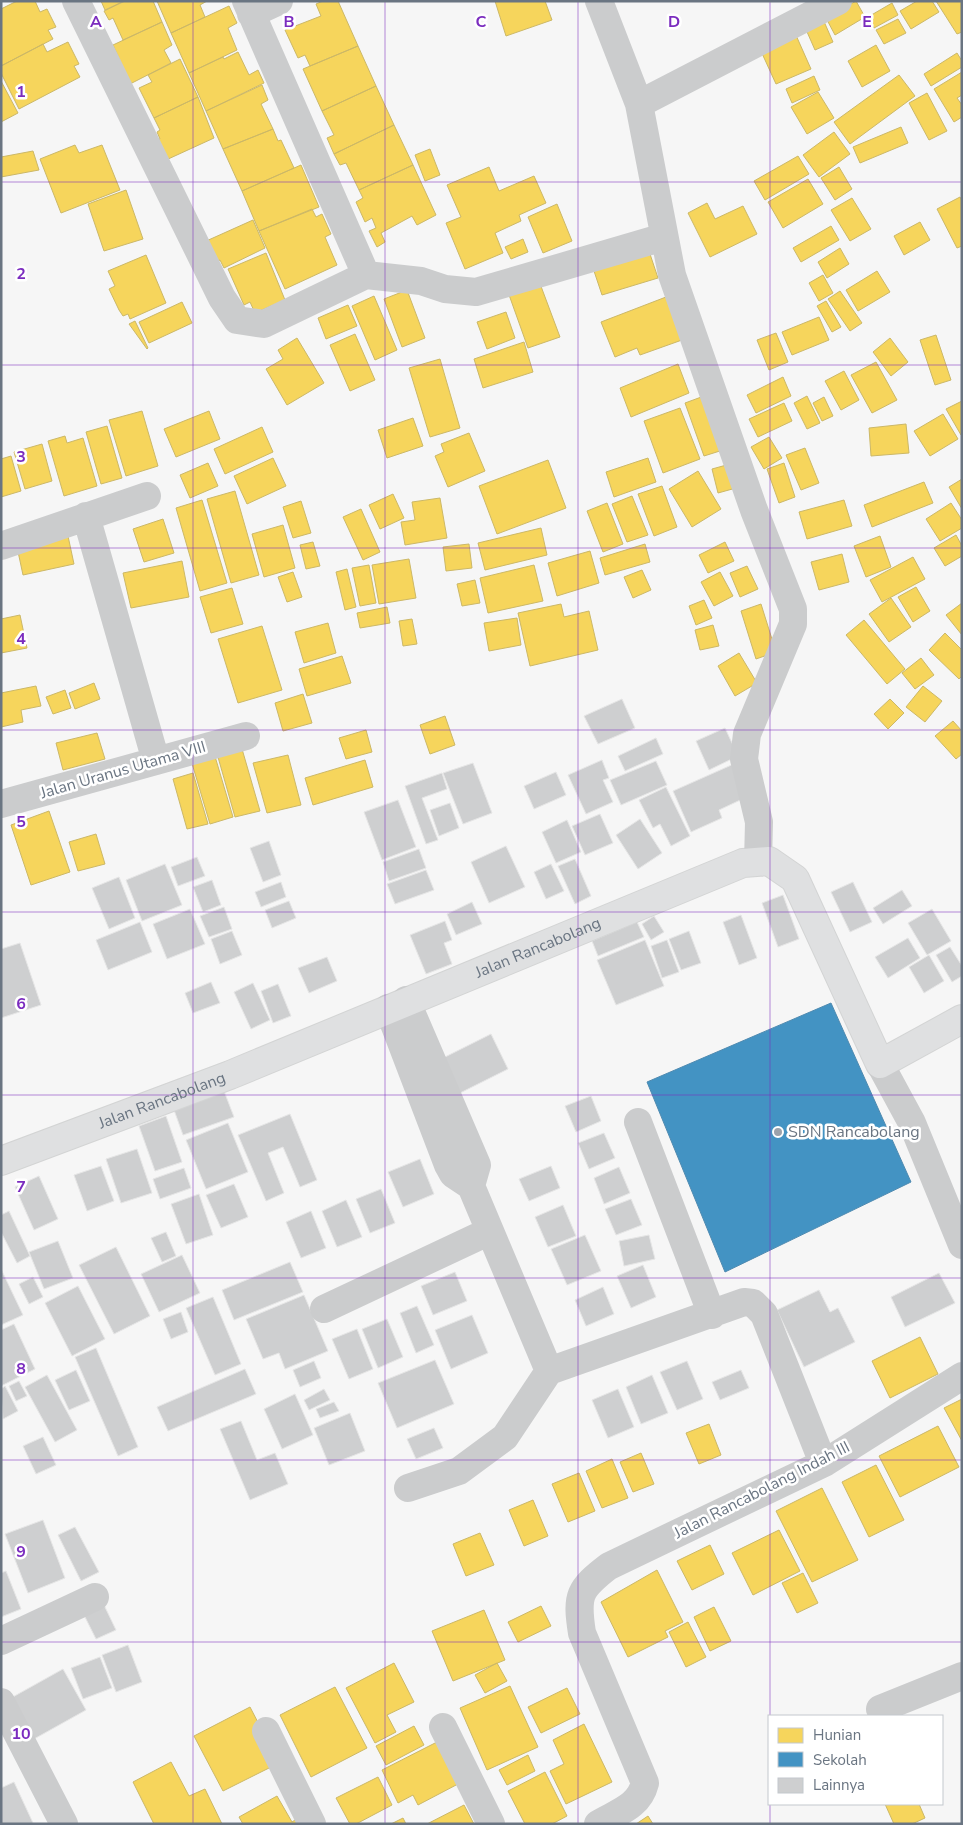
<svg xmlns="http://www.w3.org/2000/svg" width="963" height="1825" font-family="'Nunito Sans',sans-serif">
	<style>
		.homes { fill: #f6d55c; stroke: #ccb867 }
		.schools { fill: #4393c3; stroke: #4f8ab0 }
		.building { fill: #cecfd0; stroke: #e6e6e6 }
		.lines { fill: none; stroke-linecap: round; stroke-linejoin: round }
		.secondary-casing { stroke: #d3d4d4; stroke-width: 30 }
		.street { stroke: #cbcccd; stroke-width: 28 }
		.secondary { stroke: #dfe0e1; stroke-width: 28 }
		.grid { fill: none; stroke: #7b2cbf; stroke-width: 1; stroke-opacity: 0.55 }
		.poi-dot { fill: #9ba2ab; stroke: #fff; stroke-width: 2 }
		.labels { text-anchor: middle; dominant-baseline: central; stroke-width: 5; stroke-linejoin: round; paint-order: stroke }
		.street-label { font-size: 16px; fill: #6a7582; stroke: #fff }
		.poi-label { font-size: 16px; fill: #6a7582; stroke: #fff; text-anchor: start }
		.grid-label { font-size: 16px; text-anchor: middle; font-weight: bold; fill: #7b2cbf; stroke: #fff; stroke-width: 5; stroke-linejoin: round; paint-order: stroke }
	</style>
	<rect width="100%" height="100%" fill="#f6f6f6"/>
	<!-- homes -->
	<path class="homes" d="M17,1H35L40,12L47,9L56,27L48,30L53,39L1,66V9Z
		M101,1H124L105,10Z
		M125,1H153L162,22L123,40L113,18L109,20L104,11Z
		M157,1H207L200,5L205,17L171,33Z
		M323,1H338L358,46L310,66L305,55L298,58L285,30L321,16L316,4Z
		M495,1H545L552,20L506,36Z
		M856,1L865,17L835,35L826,18Z
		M917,1H932L939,12L911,29L900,11Z
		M936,1H962V32L957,34Z
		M892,3L898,15L874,28L868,17Z
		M229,6L237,23L228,28L237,50L189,73L171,33Z
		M822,17L833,42L815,50L804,25Z
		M898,19L906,33L884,44L876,30Z
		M162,22L172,45L164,50L171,63L130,84L113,45Z
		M795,33L811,69L776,84L760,49Z
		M68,42L79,64L74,66L80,77L19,109L1,73V66L43,44L47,52Z
		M876,45L890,71L862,87L848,61Z
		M358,46L376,86L322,111L303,69Z
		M238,52L249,75L258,70L264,83L206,111L189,73L223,57L224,59Z
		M957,53L962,61V67L931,86L924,74Z
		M180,59L198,97L154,118L139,88L152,82L148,75Z
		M962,72V95L957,98L962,105V117L954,122L934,89Z
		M899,75L915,96L850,144L834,122Z
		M814,76L820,90L792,103L786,89Z
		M1,81L18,113L1,122Z
		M262,85L268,100L261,104L273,129L223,149L206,111Z
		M376,86L394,125L334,154L327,138L334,135L322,111Z
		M818,92L834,118L807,134L791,107Z
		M927,93L947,131L929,140L909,103Z
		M198,97L214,138L166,160L158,140L160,139L157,132L160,130L154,118Z
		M394,125L413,165L359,190L346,163L340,165L334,154Z
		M901,127L908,143L860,163L853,147Z
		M273,129L278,141L281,140L294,168L242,191L223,149Z
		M834,132L850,154L819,177L803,155Z
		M75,145L79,153L102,145L120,190L61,213L40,159Z
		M430,149L440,175L425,181L415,155Z
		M33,151L39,170L1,177V157Z
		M798,156L809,174L765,200L754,181Z
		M301,165L319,207L259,231L242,191Z
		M413,165L436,215L417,225L412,216L381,233L385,242L377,247L369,231L376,228L372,218L365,222L356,202L363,198L359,190Z
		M489,167L499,191L534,176L546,203L519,215L521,221L495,233L503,253L465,269L446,223L461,217L447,185Z
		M839,167L852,189L835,200L821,178Z
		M808,179L823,204L783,228L768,202Z
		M126,190L143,239L104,251L88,204Z
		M960,197L962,201V246L957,248L937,209Z
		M852,198L871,229L850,241L831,210Z
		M707,203L715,219L743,206L757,234L710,257L688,213Z
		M557,204L572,241L543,253L528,217Z
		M312,209L316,217L322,214L331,234L325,237L337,265L285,289L259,231Z
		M253,220L265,248L224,268L220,260L214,263L204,242Z
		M920,222L930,240L904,255L894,236Z
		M831,226L839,240L801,262L793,248Z
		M523,239L528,252L511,259L505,247Z
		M647,245L658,278L602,295L591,262Z
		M840,248L849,264L827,278L818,262Z
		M266,253L285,300L255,313L250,302L244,305L228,269Z
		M146,255L166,303L130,319L128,314L123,316L119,310L109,289L115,286L108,271Z
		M877,271L890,292L858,311L846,290Z
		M823,275L833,293L819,301L809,283Z
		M539,281L560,337L528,348L508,292Z
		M407,290L425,338L402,347L384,299Z
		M840,291L862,323L850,331L828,299Z
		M374,296L397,350L375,360L352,306Z
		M666,297L682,340L640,355L637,348L615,357L601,322Z
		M826,301L841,327L832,332L817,306Z
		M182,302L192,323L149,343L139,322Z
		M348,305L357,326L326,339L318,318Z
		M506,312L515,338L487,349L477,322Z
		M819,317L829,340L792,355L782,332Z
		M135,321L148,348L147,349L129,324Z
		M776,333L788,362L769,370L757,340Z
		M355,334L375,380L350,391L330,345Z
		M936,335L951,380L935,385L920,340Z
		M297,338L324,383L287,405L266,369L283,359L278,350Z
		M890,338L908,362L891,376L873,352Z
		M524,342L533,372L483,388L474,359Z
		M440,359L460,428L430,437L409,368Z
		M876,362L897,400L872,413L851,375Z
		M678,364L689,393L631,417L620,388Z
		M844,371L859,400L841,410L825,381Z
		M783,377L791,396L756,413L747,395Z
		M704,396L723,450L704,456L685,403Z
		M807,396L820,423L807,429L794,403Z
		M824,397L833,416L822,421L813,403Z
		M962,401V435H961L946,409Z
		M784,403L792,421L758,437L749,419Z
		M680,408L700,459L663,473L644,421Z
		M142,411L158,466L126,476L109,420Z
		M209,411L220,439L176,457L164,429Z
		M943,414L958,439L930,456L914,431Z
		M413,418L423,446L387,458L378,430Z
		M906,424L909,453L871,456L869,428Z
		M107,426L122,478L101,484L86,432Z
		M262,427L273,452L225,474L214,449Z
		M469,433L485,471L448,487L435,456L444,452L441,444Z
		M65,436L67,443L83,438L97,486L64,496L48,441Z
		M769,437L782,458L764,469L751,447Z
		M42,444L52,481L25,489L14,452Z
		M805,448L819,483L801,490L786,455Z
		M11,456L21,491L1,497V459Z
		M273,458L286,486L247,504L234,476Z
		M648,458L656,482L614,497L606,472Z
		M548,460L566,508L497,534L479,486Z
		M208,463L218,486L190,498L180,475Z
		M784,463L795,497L779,503L767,469Z
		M730,464L736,488L718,493L712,469Z
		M698,471L721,509L692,527L669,489Z
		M962,479V509L949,487Z
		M924,482L933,503L872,527L864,505Z
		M662,486L677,527L654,536L638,494Z
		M235,491L259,575L231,583L207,499Z
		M393,494L404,518L380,529L369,505Z
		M632,496L648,535L627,542L612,504Z
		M440,498L447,538L405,545L401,522L415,520L412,502Z
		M202,500L227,583L200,591L176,508Z
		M844,500L852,526L807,539L799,512Z
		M301,501L311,533L293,538L283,507Z
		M607,503L623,544L603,552L587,511Z
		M951,503L962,520V528L940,541L926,519Z
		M361,509L380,552L363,560L343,517Z
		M163,519L174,553L144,562L133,529Z
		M283,525L295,568L264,577L252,534Z
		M541,528L547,555L485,570L478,543Z
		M956,535L962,546V556L945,566L934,548Z
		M68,536L74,564L23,575L17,547Z
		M880,536L891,567L866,577L854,546Z
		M313,542L320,566L306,569L300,545Z
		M725,542L734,561L708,573L699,555Z
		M469,544L472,568L446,571L443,547Z
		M645,544L650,562L605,575L600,558Z
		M590,551L599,583L557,596L548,563Z
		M842,554L849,582L819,590L811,562Z
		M913,557L925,579L882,602L870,580Z
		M409,559L416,598L379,604L372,565Z
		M182,561L189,597L131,608L123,573Z
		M369,565L376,603L360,606L352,568Z
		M534,565L543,601L488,613L480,578Z
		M747,566L758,589L740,597L730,573Z
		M347,569L356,607L345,610L336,572Z
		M642,570L651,590L633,598L624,577Z
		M293,572L302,597L287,602L278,577Z
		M720,572L733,596L714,606L701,582Z
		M475,580L480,603L462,606L457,584Z
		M916,587L930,611L913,622L898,597Z
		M232,588L243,624L211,633L200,597Z
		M891,598L911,627L889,642L869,614Z
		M704,600L712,618L696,625L689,606Z
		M962,603V635L946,615Z
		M561,604L564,617L589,611L598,650L530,666L518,613Z
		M761,604L776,652L756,659L741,611Z
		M387,607L390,623L360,628L357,613Z
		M20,615L27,648L1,653V619Z
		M517,618L521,645L489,651L484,623Z
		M412,619L417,644L403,646L399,621Z
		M864,620L905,669L887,684L846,635Z
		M328,623L336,653L304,663L295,632Z
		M713,625L719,646L700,650L695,630Z
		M262,626L282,690L238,703L218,639Z
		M945,633L962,650V676L959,679L929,650Z
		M739,653L757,683L735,696L718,666Z
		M342,656L351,683L307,696L299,669Z
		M921,658L934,675L915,689L902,673Z
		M94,683L100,699L75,709L69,693Z
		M36,686L41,706L21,710L23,722L1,727V693Z
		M923,686L942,701L925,722L906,707Z
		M65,690L71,708L53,714L46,697Z
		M303,694L312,723L283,731L275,703Z
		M890,699L904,713L888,729L874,714Z
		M445,716L455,745L430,754L420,725Z
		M953,721L962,731V754L956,759L935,736Z
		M366,730L372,752L346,759L339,738Z
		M97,733L105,759L63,770L56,743Z
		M240,742L260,811L235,817L216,750Z
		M214,753L233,817L210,824L191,760Z
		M288,755L301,805L267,813L253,763Z
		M365,760L373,787L313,805L305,778Z
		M193,773L208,824L187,829L173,779Z
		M49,811L70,872L31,885L11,825Z
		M96,834L105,864L78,871L69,842Z
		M920,1337L938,1374L890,1398L872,1361Z
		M962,1399V1441L944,1408Z
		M709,1424L721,1455L699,1464L686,1433Z
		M938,1426L959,1467L900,1497L879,1456Z
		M641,1453L654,1484L633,1492L620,1462Z
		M612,1459L628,1498L602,1508L586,1471Z
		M876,1465L904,1520L869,1537L842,1482Z
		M579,1473L595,1511L568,1522L552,1484Z
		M822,1488L858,1560L812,1582L776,1511Z
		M533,1500L548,1536L524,1546L509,1510Z
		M779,1530L800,1571L753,1595L732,1553Z
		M480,1533L494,1565L466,1576L453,1544Z
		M710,1545L724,1574L692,1590L677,1561Z
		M657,1570L683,1622L665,1631L668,1637L628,1657L601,1602Z
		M803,1573L818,1603L797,1613L782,1583Z
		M541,1606L551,1626L518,1642L508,1622Z
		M714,1607L731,1641L710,1651L694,1617Z
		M484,1610L505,1660L453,1681L432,1631Z
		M688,1622L706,1657L686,1667L669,1632Z
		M394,1663L414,1702L387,1715L396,1732L375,1743L346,1688Z
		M497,1663L507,1681L485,1693L475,1675Z
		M510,1686L538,1747L487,1770L460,1708Z
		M335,1687L367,1748L311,1777L280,1715Z
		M567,1688L580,1714L541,1733L528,1707Z
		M250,1707L279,1763L223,1791L194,1736Z
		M584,1724L612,1782L566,1804L550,1771L564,1764L553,1740Z
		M414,1726L424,1745L386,1765L376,1746Z
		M437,1742L458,1784L418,1805L413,1795L398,1803L382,1770Z
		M528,1755L535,1771L507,1785L499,1770Z
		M171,1762L189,1796L205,1789L222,1824H154L133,1782Z
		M545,1772L567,1816L552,1824H525L508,1791Z
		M378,1777L392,1805L356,1824H350L336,1798Z
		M277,1796L292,1822L301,1816L306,1824H243L239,1817Z
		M885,1804H919L925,1818L912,1824H894Z
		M464,1805L474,1824H427Z
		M648,1816L653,1824H636Z
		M403,1818L406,1824H391Z"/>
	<!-- schools -->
	<path class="schools" d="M831,1003L911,1182L725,1272L647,1082Z"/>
	<!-- building -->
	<path class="building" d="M622,699L635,728L598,744L584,716Z
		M725,728L738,756L709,770L696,741Z
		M656,738L663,754L625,771L618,756Z
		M602,760L609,778L603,780L613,802L586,814L568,775Z
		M656,761L667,785L621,805L610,780Z
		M473,763L492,813L463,824L443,773Z
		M736,763L751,795L719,810L722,818L691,832L673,791Z
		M556,772L566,795L534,809L524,786Z
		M442,773L447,789L422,798L438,840L426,844L405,786Z
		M666,787L690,836L671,846L660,824L653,828L639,800Z
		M398,800L416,847L382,860L364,812Z
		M450,803L459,828L439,836L430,810Z
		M600,814L613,843L585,855L572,826Z
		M640,819L662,853L638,869L616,835Z
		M567,820L581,852L556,863L542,832Z
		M269,841L281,875L263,882L250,848Z
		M506,846L525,887L489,903L471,862Z
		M419,849L426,868L389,881L383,862Z
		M197,857L205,876L178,886L171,867Z
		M575,859L591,896L575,904L558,866Z
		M165,864L182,905L142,921L126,880Z
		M551,864L564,891L546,899L534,872Z
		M426,870L434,890L395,904L387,884Z
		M119,877L135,918L109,929L92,888Z
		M212,880L221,905L203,912L193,887Z
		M281,882L286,897L261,907L255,892Z
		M853,882L872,922L850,932L831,892Z
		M902,890L912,906L883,924L873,908Z
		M783,895L799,939L778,947L762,903Z
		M289,901L296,918L272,928L265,910Z
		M472,902L482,924L456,935L447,914Z
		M224,907L232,929L209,937L200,916Z
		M190,909L205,944L167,959L153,924Z
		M932,909L951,941L927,955L908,923Z
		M741,915L757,958L739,965L723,922Z
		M654,916L664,932L651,940L642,924Z
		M445,921L452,940L444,943L452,964L426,974L410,935Z
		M140,922L152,952L108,970L96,940Z
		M637,922L644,937L598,956L592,941Z
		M232,931L242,955L220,964L211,939Z
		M689,931L701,963L681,970L669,939Z
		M908,938L920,958L888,978L875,957Z
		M645,940L664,986L616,1005L597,960Z
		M667,940L679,972L662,978L651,946Z
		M20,943L41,1005L1,1018V949Z
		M950,947L962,966V976L952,982L936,955Z
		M929,955L944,981L924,993L909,967Z
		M327,957L337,981L309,993L298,968Z
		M211,982L220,1003L193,1013L185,993Z
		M253,983L270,1020L251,1029L234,992Z
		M278,984L291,1016L273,1023L261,991Z
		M491,1034L508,1069L454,1096L437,1061Z
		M224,1091L234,1117L183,1135L174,1110Z
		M591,1096L601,1121L576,1132L565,1106Z
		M290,1114L317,1180L300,1187L283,1147L268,1153L284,1193L266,1201L238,1135Z
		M166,1116L182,1162L155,1171L139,1126Z
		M228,1123L248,1172L206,1189L186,1140Z
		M604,1133L615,1158L589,1169L578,1143Z
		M137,1149L152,1193L121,1203L106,1159Z
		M420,1159L434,1194L403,1207L388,1172Z
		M101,1166L114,1201L87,1211L74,1175Z
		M551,1166L560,1188L529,1201L519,1179Z
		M619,1167L630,1193L604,1204L594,1178Z
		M184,1168L191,1188L160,1199L153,1179Z
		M39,1176L58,1219L34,1230L15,1187Z
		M234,1184L248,1217L221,1228L206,1195Z
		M381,1189L395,1223L370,1233L356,1199Z
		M199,1194L213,1235L186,1244L171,1204Z
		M631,1199L642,1225L616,1235L605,1209Z
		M346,1200L362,1237L337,1247L322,1211Z
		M563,1205L576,1236L548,1247L535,1217Z
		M9,1211L30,1256L17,1263L1,1232V1215Z
		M311,1211L326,1248L301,1258L286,1222Z
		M166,1232L176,1256L162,1262L151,1238Z
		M585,1235L601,1271L567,1285L551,1249Z
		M649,1235L655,1259L624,1266L619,1241Z
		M58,1241L73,1278L44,1289L29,1252Z
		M116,1247L150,1316L114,1334L79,1265Z
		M182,1255L200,1293L159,1312L141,1274Z
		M290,1262L303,1292L234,1320L222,1290Z
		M643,1265L656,1297L631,1308L617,1276Z
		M1,1269L23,1315L1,1325Z
		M455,1272L467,1301L433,1315L421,1286Z
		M939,1273L955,1303L905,1327L891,1297Z
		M33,1277L43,1297L29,1304L19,1284Z
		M78,1286L105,1339L72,1356L45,1303Z
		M603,1287L614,1314L586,1326L575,1300Z
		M819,1290L830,1312L838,1308L855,1342L804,1367L777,1310Z
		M304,1295L328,1351L285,1369L279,1353L263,1359L246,1319Z
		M213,1297L241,1364L215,1375L186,1308Z
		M417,1306L434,1345L416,1353L400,1313Z
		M181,1312L188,1332L171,1339L163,1319Z
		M472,1315L488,1353L451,1369L435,1330Z
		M387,1319L403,1357L378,1368L362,1329Z
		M14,1324L35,1369L1,1386V1330Z
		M357,1329L373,1369L349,1379L332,1339Z
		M96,1348L138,1447L118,1456L75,1357Z
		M435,1360L454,1404L397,1428L378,1383Z
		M314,1361L321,1378L300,1387L293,1370Z
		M687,1361L703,1399L677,1410L660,1372Z
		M245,1369L256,1394L168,1431L157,1407Z
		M76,1370L90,1401L69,1410L55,1380Z
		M741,1370L749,1388L720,1400L712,1382Z
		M47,1375L77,1430L55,1442L25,1387Z
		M652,1375L668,1413L641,1424L626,1387Z
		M19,1381L27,1396L16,1401L9,1386Z
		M5,1386L18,1411L3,1419L1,1389Z
		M324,1389L330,1400L309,1410L304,1400Z
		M618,1389L634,1427L608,1438L592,1400Z
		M295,1394L313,1435L282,1449L264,1409Z
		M334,1402L339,1411L320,1418L316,1409Z
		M350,1413L365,1451L329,1465L314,1428Z
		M241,1421L257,1460L275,1453L288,1484L250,1500L220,1429Z
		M434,1428L443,1448L416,1459L407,1439Z
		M43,1437L56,1465L36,1474L23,1446Z
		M43,1520L65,1578L28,1593L5,1534Z
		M75,1527L99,1572L81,1581L58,1535Z
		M6,1571L21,1609L1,1617V1573Z
		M103,1603L116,1630L96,1639L83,1613Z
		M128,1645L142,1682L116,1692L102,1655Z
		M100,1657L112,1688L83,1699L71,1668Z
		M63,1669L86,1710L34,1739L11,1698Z
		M14,1782L33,1823L31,1824H1V1788Z"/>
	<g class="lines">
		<!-- secondary casing -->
		<g class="secondary-casing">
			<g id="secondary">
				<path id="s1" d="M1,1161L230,1075L743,863L769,861L795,879L880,1064L962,1019"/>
			</g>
		</g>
		<!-- street -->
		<path class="street" d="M76,1L222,298L237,320L264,324L366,275L421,281L445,289L476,292L664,237
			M246,1L366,275
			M599,1L639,104L672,275L754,510L793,609V624L747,734L744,759L759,822L758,862
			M251,14L279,1
			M639,104L838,1
			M86,516L156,761
			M1,546L147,496
			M1,804L246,736
			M406,1000L477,1165L471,1186
			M388,1008L448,1165L453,1174L471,1186L549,1371L744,1302L753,1303L764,1314L823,1463
			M880,1064L912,1123L962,1245
			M638,1122L712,1315
			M324,1309L490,1231
			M408,1488L459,1471L505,1437L549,1371
			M1,1641L95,1597
			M1,1702L64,1824
			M880,1709L962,1676
			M443,1727L491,1824
			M266,1731L312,1824
			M598,1824C618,1812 639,1807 645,1783L582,1633C576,1595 579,1589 609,1566L826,1462L962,1376"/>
		<!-- secondary -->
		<use href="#secondary" class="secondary"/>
	</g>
	<!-- grid -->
	<path class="grid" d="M193,1V1824M385,1V1824M578,1V1824M770,1V1716M1,182H962M1,365H962M1,548H962M1,730H962M1,912H962M1,1095H962M1,1278H962M1,1460H962M1,1642H962M770,1804V1824"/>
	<!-- markers -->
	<circle class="poi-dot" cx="778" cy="1132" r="5"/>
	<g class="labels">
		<!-- street labels -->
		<g class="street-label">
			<text transform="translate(123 770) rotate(-16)">Jalan Uranus Utama VIII</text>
			<text stroke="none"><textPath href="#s1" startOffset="578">Jalan Rancabolang</textPath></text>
			<text stroke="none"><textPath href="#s1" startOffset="172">Jalan Rancabolang</textPath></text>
			<text transform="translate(762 1490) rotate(-27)">Jalan Rancabolang Indah III</text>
		</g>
		<!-- poi labels -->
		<g class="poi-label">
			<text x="788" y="1132">SDN Rancabolang</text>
		</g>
	</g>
	<g class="grid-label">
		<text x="96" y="27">A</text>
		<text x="289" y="27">B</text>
		<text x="481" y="27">C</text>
		<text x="674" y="27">D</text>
		<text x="867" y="27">E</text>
		<text x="21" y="97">1</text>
		<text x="21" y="279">2</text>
		<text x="21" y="462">3</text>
		<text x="21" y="644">4</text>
		<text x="21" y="827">5</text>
		<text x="21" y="1009">6</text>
		<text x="21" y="1192">7</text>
		<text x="21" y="1374">8</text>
		<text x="21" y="1557">9</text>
		<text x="21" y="1739">10</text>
	</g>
	<!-- border -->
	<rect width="963" height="1825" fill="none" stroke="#6a7582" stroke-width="5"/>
	<!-- legend -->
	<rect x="768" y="1715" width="175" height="90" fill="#ffffff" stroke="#c3c8cd"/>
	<rect x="778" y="1728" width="25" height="15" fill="#f6d55c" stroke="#c3c8cd"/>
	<text x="813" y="1740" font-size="15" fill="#6a7582">Hunian</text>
	<rect x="778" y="1752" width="25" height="15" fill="#4393c3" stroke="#c3c8cd"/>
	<text x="813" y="1765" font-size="15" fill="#6a7582">Sekolah</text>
	<rect x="778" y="1778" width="25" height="15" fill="#cecfd0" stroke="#c3c8cd"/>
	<text x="813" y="1790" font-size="15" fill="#6a7582">Lainnya</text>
</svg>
